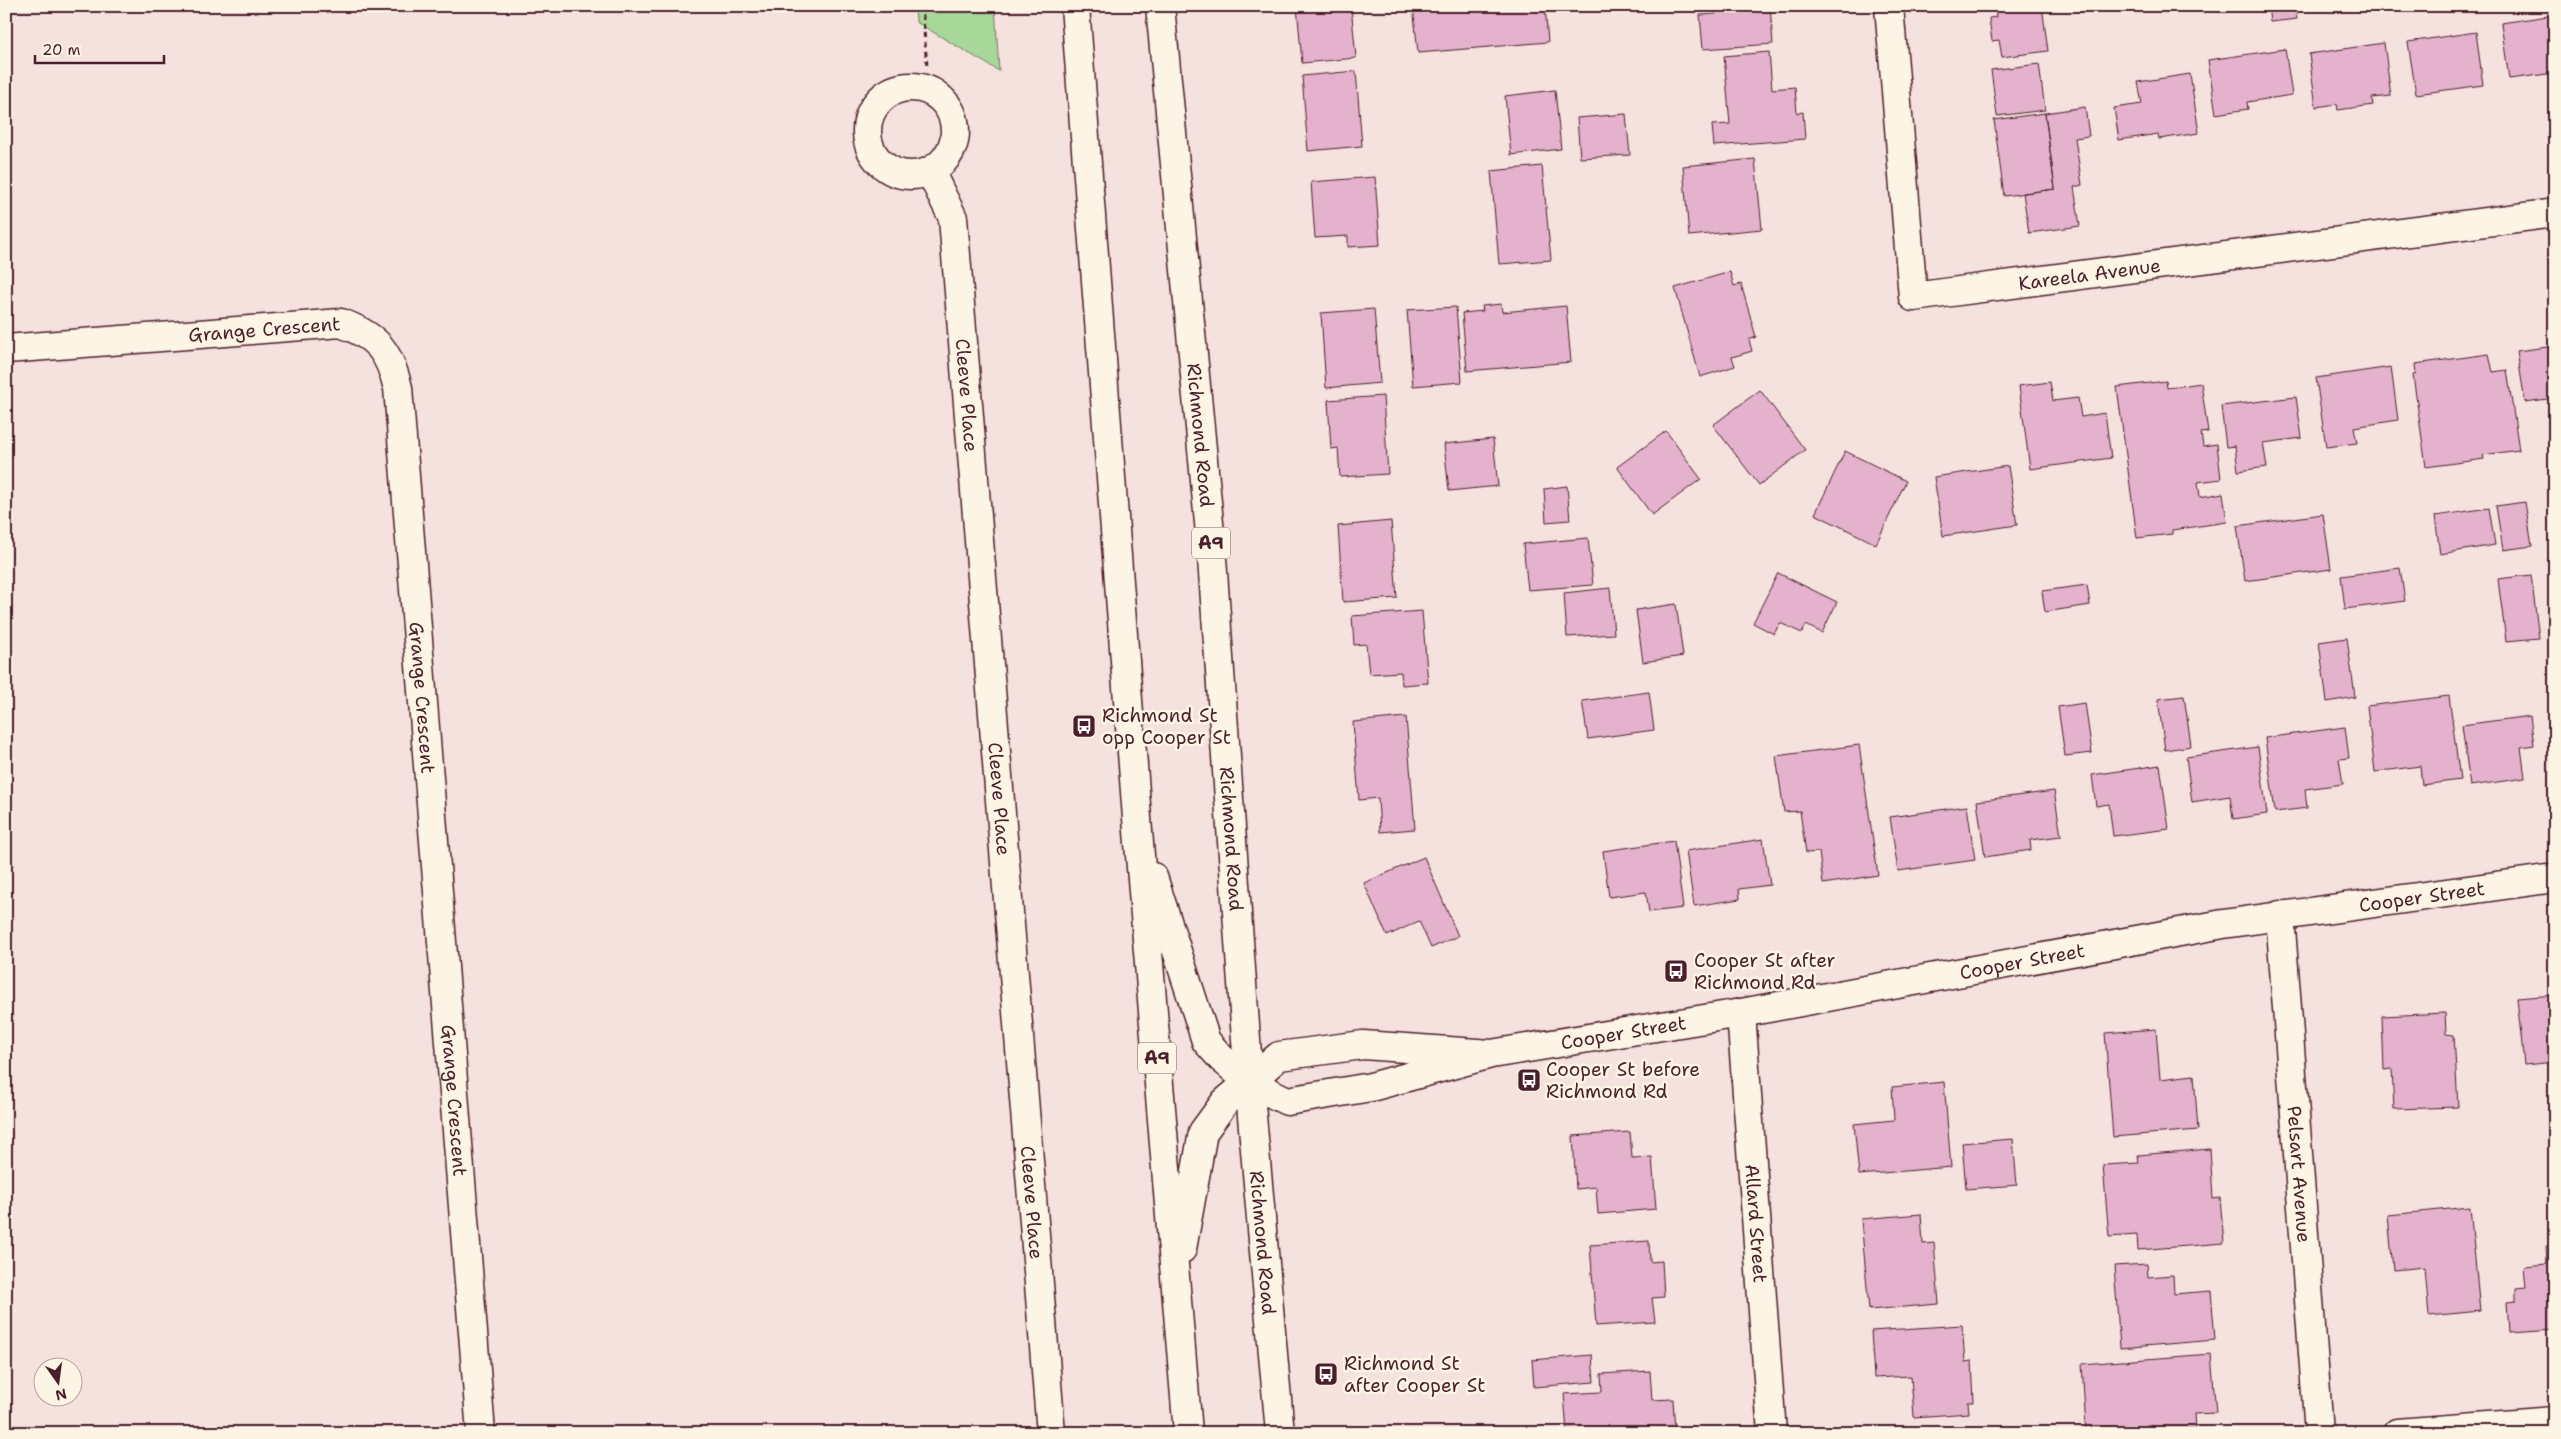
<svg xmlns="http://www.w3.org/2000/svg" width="2561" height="1439" font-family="'Shantell Sans',sans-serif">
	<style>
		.green { fill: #a7d89a; stroke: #787c62 }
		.building { fill: #e5b2ce; stroke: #4a1f2b }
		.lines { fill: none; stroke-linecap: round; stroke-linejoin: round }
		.minor-casing { stroke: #4a1f2b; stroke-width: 31 }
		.highway-casing { stroke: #4a1f2b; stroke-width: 31 }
		.path { stroke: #4a1f2b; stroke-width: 3; stroke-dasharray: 5 4; stroke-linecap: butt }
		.minor { stroke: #fcf5e5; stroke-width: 28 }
		.highway { stroke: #fcf5e5; stroke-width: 28 }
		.labels { text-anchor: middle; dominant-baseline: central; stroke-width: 5; stroke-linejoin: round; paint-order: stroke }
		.shield { fill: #fcf5e5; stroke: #7f5f63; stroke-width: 1 }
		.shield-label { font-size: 18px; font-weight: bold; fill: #4a1f2b }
		.street-label { font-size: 19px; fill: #4a1f2b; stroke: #fcf5e5 }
		.poi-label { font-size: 19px; fill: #4a1f2b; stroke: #fcf5e5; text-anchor: start }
	</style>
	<rect width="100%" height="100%" fill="#f5e1de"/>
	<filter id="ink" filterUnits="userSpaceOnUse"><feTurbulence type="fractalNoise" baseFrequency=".02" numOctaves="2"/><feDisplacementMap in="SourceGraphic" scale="10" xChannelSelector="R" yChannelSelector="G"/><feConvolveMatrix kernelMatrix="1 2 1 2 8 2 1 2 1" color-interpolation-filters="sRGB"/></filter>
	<g filter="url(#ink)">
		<!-- green -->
		<path class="green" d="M915,6H995L999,71L916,22Z"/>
		<!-- building -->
		<path class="building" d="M1297,6H1351L1356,58L1302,63Z
			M1413,6H1507V8L1545,6L1548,42L1418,53Z
			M1715,6H1770L1773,44L1703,49L1700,15L1716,14Z
			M1995,6H2042L2048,51L2002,57L1999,40L1992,41L1989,18L1996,17Z
			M2268,6H2295L2297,19L2270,22Z
			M2555,15V73L2509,79L2501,23Z
			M2476,32L2483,85L2416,94L2408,42Z
			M2384,43L2391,96L2372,98L2373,105L2338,110L2337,104L2316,107L2309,54Z
			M2285,49L2292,95L2247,102L2248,109L2216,114L2208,60Z
			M1769,52L1772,89L1795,87L1797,113L1803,112L1805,139L1714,146L1712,125L1730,124L1724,56Z
			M2039,64L2045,110L1997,116L1991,70Z
			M1356,71L1362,146L1308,151L1302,76Z
			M2190,74L2199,133L2159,139L2158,134L2119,140L2114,108L2142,104L2138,82Z
			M1555,90L1561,149L1511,155L1505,96Z
			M2085,107L2089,136L2075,138L2082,185L2074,187L2080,226L2029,233L2023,193L2055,189L2045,113Z
			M2045,113L2055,189L2004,196L1994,120Z
			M1626,114L1630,155L1580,158L1577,118Z
			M1755,159L1762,229L1689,236L1683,166Z
			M1542,166L1551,260L1499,264L1491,171Z
			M1375,177L1380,245L1348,247V236L1315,238L1311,182Z
			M1730,272L1734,286L1741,284L1756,337L1749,340L1752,351L1732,357L1735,366L1700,377L1675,288Z
			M1501,304L1502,312L1566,306L1571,362L1467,371L1462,313L1483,311L1482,306Z
			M1456,307L1462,382L1413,386L1407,310Z
			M1374,309L1380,383L1326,388L1321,313Z
			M2555,346V398L2525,402L2517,351Z
			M2489,354L2493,372L2507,370L2519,450L2483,455L2484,459L2426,467L2413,375L2416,374L2415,364Z
			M2391,367L2398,420L2354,427L2357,443L2326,447L2316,378Z
			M2166,381L2167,388L2201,383L2208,432L2201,433L2203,446L2217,444L2221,479L2198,482L2200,497L2223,493L2227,522L2172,530V534L2137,538L2117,387Z
			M2050,382L2053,401L2078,398L2081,417L2105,413L2111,458L2030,469L2019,386Z
			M1760,390L1805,450L1759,485L1713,425Z
			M1383,396L1388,474L1340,477L1338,448L1331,449L1328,400Z
			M2296,397L2302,438L2263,443L2267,467L2238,471L2235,446L2226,447L2221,406Z
			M1666,431L1701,479L1652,515L1617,467Z
			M1493,439L1498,486L1449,491L1444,444Z
			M1845,451L1906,481L1876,544L1815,514Z
			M2008,466L2017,525L1943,536L1934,477Z
			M1567,486L1570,520L1546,522L1544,489Z
			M2525,502L2532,546L2503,550L2496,506Z
			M2489,508L2495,545L2440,554L2435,516Z
			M2323,514L2331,569L2245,581L2237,526Z
			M1391,521L1397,598L1343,602L1338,526Z
			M1588,538L1593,585L1528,590L1523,544Z
			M2400,568L2405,601L2345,609L2341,576Z
			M1778,573L1837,602L1822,633L1806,625L1802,633L1780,623L1774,634L1753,623Z
			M2531,575L2539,638L2506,641L2498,579Z
			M2087,585L2090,605L2045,612L2042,591Z
			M1610,588L1614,634L1567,637L1564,593Z
			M1676,604L1683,656L1643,662L1636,610Z
			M1422,611L1428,683L1402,685L1401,672L1369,674L1366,644L1354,645L1352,616Z
			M2347,638L2355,697L2327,702L2319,642Z
			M1649,692L1654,730L1588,739L1582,701Z
			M2184,696L2191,746L2165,750L2158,699Z
			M2449,696L2460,780L2422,785L2420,766L2375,772L2367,706Z
			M2085,703L2092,753L2065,756L2058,707Z
			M2530,716L2534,745L2521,747L2525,778L2470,786L2462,725Z
			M1406,717L1415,829L1380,832L1378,798L1359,800L1353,722Z
			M2345,727L2349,758L2339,759L2343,784L2305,789L2307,808L2275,812L2265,738Z
			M1859,745L1878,875L1823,884L1819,852L1806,853L1800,811L1784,812L1776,756Z
			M2258,747L2267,814L2233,819L2230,796L2192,802L2186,757Z
			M2160,765L2169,829L2113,836L2109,804L2096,806L2092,775Z
			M2054,791L2061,836L2030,840L2031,850L1985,857L1977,801Z
			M1967,806L1975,860L1898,871L1890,817Z
			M1763,839L1770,885L1739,889L1740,899L1694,906L1686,851Z
			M1674,841L1683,908L1649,912L1646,892L1609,897L1603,851Z
			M1424,857L1458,936L1431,948L1419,921L1387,936L1364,883Z
			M2555,995V1062L2524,1065L2517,998Z
			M2445,1013L2446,1034L2454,1035L2458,1107L2394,1109L2392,1069L2384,1070L2382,1016Z
			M2156,1029L2160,1079L2194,1075L2198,1130L2113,1137L2105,1033Z
			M1944,1082L1951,1167L1859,1175L1854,1124L1894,1120L1892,1087Z
			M1630,1132L1632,1158L1652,1157L1656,1209L1598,1214L1596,1187L1576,1189L1573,1136Z
			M2013,1139L2017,1185L1966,1189L1962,1143Z
			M2210,1149L2213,1199L2220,1198L2224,1243L2138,1250L2137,1235L2109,1237L2103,1165L2139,1163L2138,1155Z
			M2470,1207L2480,1311L2429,1316L2425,1267L2393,1270L2388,1215Z
			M1921,1214L1923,1244L1934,1243L1939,1304L1869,1310L1861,1219Z
			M1649,1241L1650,1262L1662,1261L1664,1297L1652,1298L1655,1322L1596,1326L1590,1245Z
			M2546,1245H2555V1329L2509,1332L2507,1302L2516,1301V1288L2526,1287L2524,1266L2547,1264Z
			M2147,1264L2148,1277L2173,1275L2174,1294L2211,1291L2215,1340L2120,1348L2114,1266Z
			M1962,1325L1965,1362L1972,1361L1974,1402H1968L1969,1413L1914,1417L1911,1376L1874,1378L1871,1331Z
			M2211,1354L2216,1413L2194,1414L2195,1429L2112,1433V1427L2086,1429L2082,1364Z
			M1592,1355L1594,1382L1534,1387L1532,1360Z
			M1650,1371L1652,1400L1673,1399L1675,1433H1567L1564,1394L1602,1392L1601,1374Z"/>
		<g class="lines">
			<!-- minor casing -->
			<g class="minor-casing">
				<g id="minor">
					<path id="s1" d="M1889,6L1913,297L2555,213"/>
					<circle cx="911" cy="131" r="44"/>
					<path id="s2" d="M930,171L953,218L1051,1433"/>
					<path id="s3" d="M6,349L341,323C377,336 389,351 398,388L481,1433"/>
					<path id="s4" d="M2280,915L2319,1433"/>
					<path id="s5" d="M1741,1013L1772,1433"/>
					<path id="s6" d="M1491,1054L1363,1045L1279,1056L1249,1082L1287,1101L1371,1087L1491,1054L1741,1013L2223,924L2555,878"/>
					<path d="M2397,1433L2555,1421"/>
				</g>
			</g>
			<!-- highway casing -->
			<g class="highway-casing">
				<g id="highway">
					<path d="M1075,6L1138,831L1188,1433"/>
					<path id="s7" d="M1160,6L1211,544L1249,1082L1280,1433"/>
					<path d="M1153,877L1206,1041L1221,1058L1249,1082"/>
					<path d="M1182,1249L1203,1132L1225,1102L1249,1082"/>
				</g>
			</g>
			<!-- path -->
			<path class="path" d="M922,6L927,67"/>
			<!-- minor -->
			<use href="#minor" class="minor"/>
			<!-- highway -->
			<use href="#highway" class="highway"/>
		</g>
	</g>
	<!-- icons -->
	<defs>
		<g id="bus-square" transform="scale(1.25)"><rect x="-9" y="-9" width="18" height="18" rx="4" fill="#4a1f2b" stroke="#fcf5e5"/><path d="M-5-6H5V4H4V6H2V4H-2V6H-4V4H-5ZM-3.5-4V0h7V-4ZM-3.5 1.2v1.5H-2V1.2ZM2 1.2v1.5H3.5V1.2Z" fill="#fff"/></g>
	</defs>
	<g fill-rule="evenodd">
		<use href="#bus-square" x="1084" y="726"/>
		<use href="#bus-square" x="1676" y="971"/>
		<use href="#bus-square" x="1529" y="1080"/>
		<use href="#bus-square" x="1326" y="1374"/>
	</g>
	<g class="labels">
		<!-- shield labels -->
		<g class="shield">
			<rect x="1192" y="527.5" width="38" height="31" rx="4"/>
			<rect x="1138" y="1042.5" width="38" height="31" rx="4"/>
		</g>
		<g class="shield-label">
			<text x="1211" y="543">A9</text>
			<text x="1157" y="1058">A9</text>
		</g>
		<!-- street labels -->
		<g class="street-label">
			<text stroke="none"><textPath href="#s1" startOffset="470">Kareela Avenue</textPath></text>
			<text stroke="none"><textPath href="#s3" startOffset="259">Grange Crescent</textPath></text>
			<text stroke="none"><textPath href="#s2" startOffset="230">Cleeve Place</textPath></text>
			<text stroke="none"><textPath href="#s7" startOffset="431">Richmond Road</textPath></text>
			<text stroke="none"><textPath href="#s3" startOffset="738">Grange Crescent</textPath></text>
			<text stroke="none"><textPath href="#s2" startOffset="635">Cleeve Place</textPath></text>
			<text stroke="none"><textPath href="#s7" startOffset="836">Richmond Road</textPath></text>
			<text stroke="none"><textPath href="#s6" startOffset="1449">Cooper Street</textPath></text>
			<text stroke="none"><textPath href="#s6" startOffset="1044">Cooper Street</textPath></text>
			<text stroke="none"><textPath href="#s6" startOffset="639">Cooper Street</textPath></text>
			<text stroke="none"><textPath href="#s3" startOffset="1142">Grange Crescent</textPath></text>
			<text stroke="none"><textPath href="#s4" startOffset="260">Pelsart Avenue</textPath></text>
			<text stroke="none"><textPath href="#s2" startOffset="1040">Cleeve Place</textPath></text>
			<text stroke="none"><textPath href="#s5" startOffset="211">Allard Street</textPath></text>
			<text stroke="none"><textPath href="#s7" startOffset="1241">Richmond Road</textPath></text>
		</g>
		<!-- poi labels -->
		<g class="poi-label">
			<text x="1102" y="715">Richmond St<tspan x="1102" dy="22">opp Cooper St</tspan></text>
			<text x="1694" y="960">Cooper St after<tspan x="1694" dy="22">Richmond Rd</tspan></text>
			<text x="1546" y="1069">Cooper St before<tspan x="1546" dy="22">Richmond Rd</tspan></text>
			<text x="1344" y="1363">Richmond St<tspan x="1344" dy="22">after Cooper St</tspan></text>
		</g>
	</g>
	<!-- margin -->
	<rect width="2561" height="1439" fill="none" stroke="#fcf5e5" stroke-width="25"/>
	<rect x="12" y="12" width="2536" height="1414" fill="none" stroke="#4a1f2b" stroke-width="2" filter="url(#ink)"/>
	<!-- north arrow -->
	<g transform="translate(58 1382) rotate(166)"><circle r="24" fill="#fcf5e5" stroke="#b59f9b"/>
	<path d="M0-4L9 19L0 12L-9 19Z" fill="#4a1f2b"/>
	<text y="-8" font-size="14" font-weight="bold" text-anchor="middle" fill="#4a1f2b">N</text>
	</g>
	<!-- scale -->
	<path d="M35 55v8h129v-8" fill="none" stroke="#4a1f2b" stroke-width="2.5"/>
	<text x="42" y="55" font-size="15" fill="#4a1f2b" stroke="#fcf5e5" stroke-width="4" paint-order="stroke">20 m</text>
</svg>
